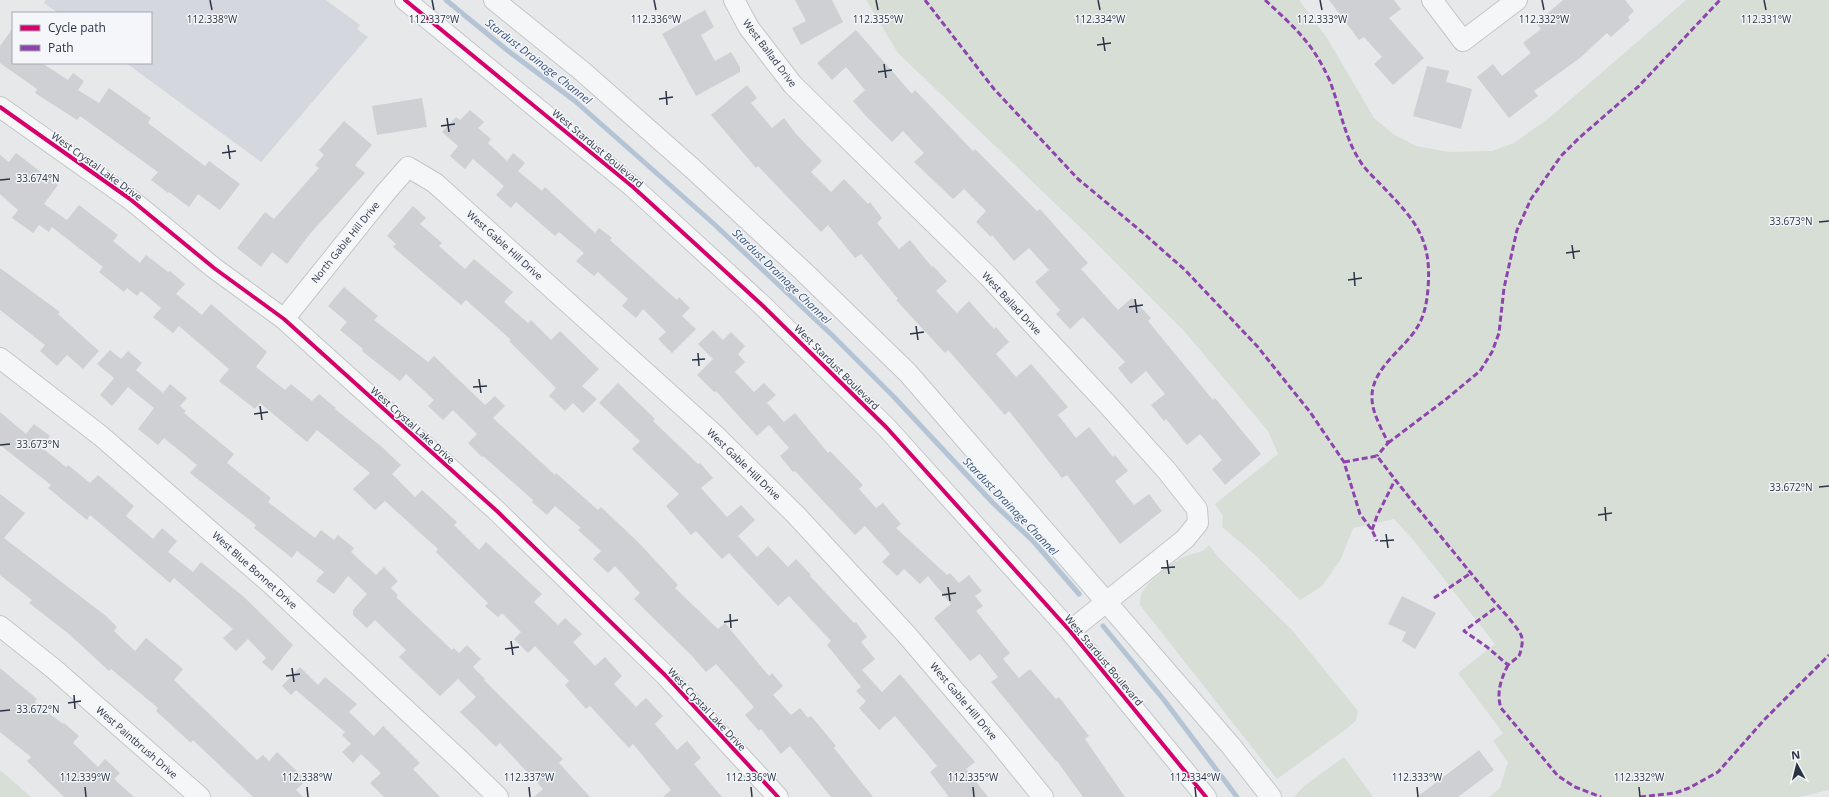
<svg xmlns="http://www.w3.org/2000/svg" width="1829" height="797" font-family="'Open Sans',sans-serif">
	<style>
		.built { fill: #d4d7dd }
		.green { fill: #d6ded6 }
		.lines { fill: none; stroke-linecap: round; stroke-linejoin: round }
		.stream { stroke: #b4c4d5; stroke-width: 5 }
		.building { fill: #ced0d3 }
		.minor-casing { stroke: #c4c6c8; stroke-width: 22 }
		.minor { stroke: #f5f6f7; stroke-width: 20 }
		.quiet { stroke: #8e44ad; stroke-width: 3; stroke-dasharray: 6 3; stroke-linecap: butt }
		.cycleway-casing { stroke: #f4f6f9; stroke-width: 6 }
		.cycleway { stroke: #d6006c; stroke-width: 4 }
		.ticks { fill: none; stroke: #2b3445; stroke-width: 1.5 }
		.labels { text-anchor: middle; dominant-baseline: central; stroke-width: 3; stroke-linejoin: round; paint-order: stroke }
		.street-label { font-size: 10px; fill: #2b3445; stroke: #f4f6f9 }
		.water-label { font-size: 11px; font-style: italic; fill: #34527a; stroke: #f4f6f9 }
		.ticks-label { font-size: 10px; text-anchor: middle; fill: #2b3445; stroke: #f4f6f9; stroke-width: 3; stroke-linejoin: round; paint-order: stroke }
	</style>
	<rect width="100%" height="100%" fill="#e6e8ea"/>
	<!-- built -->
	<path class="built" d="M46,0H326L360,25L357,29L368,37L261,162L126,63H151V13H58L44,3Z"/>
	<!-- green -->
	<path class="green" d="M866,0H1299L1327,38L1374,118L1393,134L1416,146L1449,152L1492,151L1514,143L1549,118L1686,0H1829V790L1799,797H1489L1500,788L1508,762L1493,741L1503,733L1458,673L1495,644L1415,542L1394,519L1353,528L1341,559L1322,586L1300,600L1254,554L1222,527L1223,516L1215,504L1278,454L1268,431L1185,332L1084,231L898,53Z
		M1209,545L1218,557L1292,630L1358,711L1356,720L1349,727L1277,779L1140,605C1140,598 1141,593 1145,588C1152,579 1174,561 1184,557C1195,552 1200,555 1209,545Z
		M1344,757L1373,797H1294L1303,787Z
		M0,770L31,797H0Z"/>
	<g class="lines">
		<!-- stream -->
		<path class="stream" d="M446,0L507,50L575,101L714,224L833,336L893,396L993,503L1034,542L1079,594
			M1103,626L1164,700L1237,797"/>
	</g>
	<!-- building -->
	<path class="building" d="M795,0H832L843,22L801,45L792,28L806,21Z
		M1329,0H1394L1401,9L1389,18L1424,58L1393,85L1374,64L1382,57L1364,37L1359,40Z
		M1563,0H1625L1634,11L1628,17L1630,20L1611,37L1607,33L1580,58L1534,91L1538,96L1509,118L1477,77L1493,64L1502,76L1531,53L1523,43L1541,29L1536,23Z
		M705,10L714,27L701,35L715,61L731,52L740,67V72L696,96L662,34Z
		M13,28V63H42L68,80L73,73L84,81L78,90L99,103L109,88L151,118L148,123L205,166L209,161L240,184L220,210L198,194L189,207L169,192L168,193L151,180L158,172L80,116L77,120L35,93L37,89L0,63V46Z
		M856,30L912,94L915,90L973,151L975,149L1037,211L1040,209L1088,263L1081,269L1118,310L1132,298L1151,318L1148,321L1213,400L1215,398L1261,454L1225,485L1212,469L1222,460L1200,434L1187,445L1166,419L1164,421L1151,405L1165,394L1146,371L1131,384L1118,368L1125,362L1083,317L1070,329L1056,314L1060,310L1035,282L1049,270L1029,248L1014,261L992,235L991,237L976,222L986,211L964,189L953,199L914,162L924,153L903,131L892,142L866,116L853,101L865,90L846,67L832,80L817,63Z
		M1427,66L1449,71L1446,82L1472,89L1461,129L1413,116Z
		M747,85L757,98L751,103L772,128L784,118L796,134L822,161L811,172L831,192L844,179L868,204L870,202L882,218L877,223L899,249L910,240L932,267L933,266L947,281L936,291L957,313L969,301L994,329L996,327L1009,342L996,354L1016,377L1031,364L1068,407L1058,415L1076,438L1089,427L1113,457L1115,455L1128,471L1115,481L1134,505L1149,494L1162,511L1120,544L1067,475L1062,478L1009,411L1005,415L948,350L945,353L896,300L898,299L861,254L855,258L828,225L821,232L758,166L756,168L711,115Z
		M422,98L427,127L377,135L372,106Z
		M470,110L484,122L478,128L491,139L488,143L507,161L513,153L525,163L518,171L542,191L545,187L595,233L599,228L612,238L610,240L677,300L679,297L690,308L682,316L696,329L672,353L658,339L666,332L643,309L636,318L622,306L628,299L598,272L594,276L576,261L584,253L559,232L555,236L516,202L511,208L496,195L504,186L473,159L465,169L450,156L458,146L442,132L456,117L460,120Z
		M344,121L372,145L355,165L365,173L309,235L287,264L272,252L261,267L237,248L265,212L274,219L319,168L315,165L324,155L319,150Z
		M16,153L58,185L44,204L67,220L79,205L118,235L113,241L140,263L146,255L168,272L170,271L185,284L176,294L202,315L211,304L267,352L256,367L285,390L291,384L312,401L319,394L336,408L335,409L382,447L401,465L392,474L415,497L422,490L457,522L454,525L479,550L486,542L542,594L534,602L558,625L565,618L582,634L573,642L595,666L605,657L622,676L614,684L636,707L646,698L663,716L655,724L677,750L687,741L701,758L694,764L722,797H663L671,790L633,744L629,748L590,706L586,709L565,685L569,681L535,646L528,653L514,639L521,632L502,613L498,617L485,606L488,603L436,552L438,549L385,501L375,510L353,489L370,473L317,430L307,442L260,403L255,409L219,381L229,369L179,326L173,333L153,317L161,308L141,291L137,296L127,288L124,292L99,272L103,267L52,227L49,232L39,225L33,233L12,218L18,210L0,194V155L9,162Z
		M413,206L426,218L420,224L442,243L439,246L465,269L474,259L513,292L504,302L528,323L531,320L551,340L560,331L599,369L582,386L597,399L583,413L573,403L565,411L549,396L556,388L509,341L511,340L466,300L461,305L393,247L396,244L387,236Z
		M0,268L60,312L58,314L99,351L83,369L67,355L57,366L40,351L45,345L0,310Z
		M344,287L378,316L374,320L428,362L434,356L485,405L495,396L505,406L493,418L555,475L556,473L598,510L601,507L638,542L678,585L675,588L718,629L725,623L769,676L772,673L783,686L773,695L791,715L800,708L808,718L811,716L836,746L834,748L873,797H831L790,746L781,754L761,729L759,731L745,715L754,707L716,664L706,672L692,656L634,599L640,593L615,566L608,573L593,559L601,551L578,530L581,528L555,506L547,515L532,502L533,500L483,456L482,457L468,443L477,434L453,410L443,420L428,406L434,400L406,374L400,381L362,351L363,349L340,330L347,322L328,306Z
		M713,330L723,340L731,332L745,346L738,354L745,362L735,372L754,392L764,383L776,395L767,403L784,422L795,413L828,453L830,451L863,485L859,489L876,508L883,503L901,524L896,528L947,575L950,573L959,583L969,575L982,591L975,596L983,606L976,611L1010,653L1003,659L1019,678L1030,669L1056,699L1059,697L1089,736L1085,739L1125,797H1083L1057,761H1056L991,682L998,677L980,654L970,661L934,618L951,604L928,576L920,584L904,569L897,576L882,562L890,554L865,526L855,535L795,471L793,472L780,456L789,448L769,425L757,436L716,391L714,392L697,375L713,359L698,344Z
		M110,350L121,359L128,351L142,363L136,370L163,393L170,384L187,398L180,406L186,411L184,413L234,454L227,463L271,498L268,502L315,538L321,530L334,540L338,535L354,548L351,552L376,575L384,567L398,581L391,588L398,595L396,597L452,650L454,648L459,653L467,645L481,659L473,667L485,679L484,680L563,759L559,763L590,797H534L543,789L500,743L496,747L460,712L476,697L458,679L440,696L399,657L406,650L375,620L367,628L353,615V610L367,594L348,576L334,594L316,581L324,572L297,551L292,558L254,528L256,525L190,473L197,465L164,438L158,445L138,429L154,408L133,391L128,387L112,406L100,395L114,378L97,364Z
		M618,383L655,419L653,421L698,464L700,463L713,478L701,488L727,517L741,505L755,520L738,536L757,557L768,546L788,567L796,559L811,575L810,576L854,623L856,622L867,637L861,642L875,659L862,670L882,692L900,674L975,762L966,769L988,797H949L930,772L937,766L895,716L879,730L859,708L866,701L856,691L861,687L827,645L831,641L789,596L778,606L729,553L722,559L696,531L691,535L666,506L679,494L632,449L640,441L599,403Z
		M0,412L26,434L34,424L50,436L41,447L66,467L68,465L90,483L98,475L134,506L126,516L153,539L162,528L177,541L168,552L193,572L201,562L244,597L293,645L272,671L262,662L266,658L248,639L236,651L223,638L233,629L174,578L170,583L90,515L87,520L48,488L51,485L0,445Z
		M0,494L25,513L4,538L106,616L117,627L114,631L135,651L146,638L183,669L174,680L257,760L263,755L269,761L277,752L306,780L296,790L303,797H253L193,740L191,743L156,711L158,708L111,669L109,671L69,634L29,603L32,600L0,575Z
		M1402,596L1436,613L1415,649L1402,641L1406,632L1388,624Z
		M300,667L318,685L325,677L357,704L349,712L374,736L383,726L420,763L413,769L440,797H384L370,783L381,773L361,754L353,763L342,752L351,744L342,735L345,732L296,690L291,695L282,686Z
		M0,668L37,699L35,702L63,724L64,723L79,736L73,743L98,767L105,759L120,773L114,779L134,797H64L27,761L31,757L0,732Z
		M1479,750L1494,770L1458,797H1417Z"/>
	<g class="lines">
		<!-- minor casing -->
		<g class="minor-casing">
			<path id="minor" d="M405,0L633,187L761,304L887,428L1070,631L1206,797
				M494,0L582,71L693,169L804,272L908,373L1231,746L1271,797
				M734,0L749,28L793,85L988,276L1108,405L1167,471L1197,509L1198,523L1185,539L1070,631
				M1432,0L1463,41L1517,0
				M0,107L130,199L214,268L284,319L498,512L665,675L778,797
				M284,319L386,192L408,167L435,183L716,436L796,515L906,634L1000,744L1043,797
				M0,358L101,436L271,584L462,762L498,797
				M0,626L54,669L200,797"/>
		</g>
		<!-- minor -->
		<use href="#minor" class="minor"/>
		<!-- quiet -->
		<path class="quiet" d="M925,0L994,89L1078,179L1142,232L1185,270L1257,346L1310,412L1344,462L1360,514L1372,530L1377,541
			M1265,0C1294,27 1312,42 1329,79C1340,106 1344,137 1360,161C1366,171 1376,179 1384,188C1416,221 1432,240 1428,288C1427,301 1425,314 1418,326C1405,349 1371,368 1372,398C1372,413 1382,429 1388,443L1377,456
			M1388,443L1445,400L1480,371L1492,352L1499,333L1504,288L1517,230L1531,199L1561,156L1579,138L1639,86L1720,0
			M1344,462L1377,456C1414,505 1454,552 1492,599C1498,606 1521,630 1522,638C1523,643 1521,651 1519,656L1508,665L1487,647L1464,631L1498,606
			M1372,530L1377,516L1395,480
			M1434,598L1471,573
			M1508,665C1501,679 1496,693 1501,708L1558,776L1575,787L1601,797
			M1640,797L1675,793L1689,788L1718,772L1764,720L1829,655"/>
		<!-- cycleway casing -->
		<g class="cycleway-casing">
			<path id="cycleway" d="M405,0L633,187L761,304L887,428L1070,631L1206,797
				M0,107L130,199L214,268L284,319L498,512L665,675L778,797"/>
		</g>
		<!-- cycleway -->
		<use href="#cycleway" class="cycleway"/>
	</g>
	<!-- ticks -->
	<path class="ticks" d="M210,0L212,10M432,0L434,10M654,0L656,10M876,0L878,10M1098,0L1100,10M1320,0L1322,10M1542,0L1544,10M1764,0L1766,10M1103,37L1105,51M1097,45L1111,43M884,64L886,78M878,72L892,70M666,91L667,105M659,99L673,97M447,118L449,132M441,126L455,124M228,145L230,159M222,153L236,151M0,180L10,179M1819,222L1829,221M1572,245L1574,259M1566,253L1580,251M1354,272L1355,286M1348,280L1362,278M1135,299L1137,313M1129,307L1143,305M916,326L918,340M910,334L924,332M698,353L699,366M692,360L705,359M479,379L481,393M473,387L487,386M260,406L262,420M254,414L268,412M0,445L10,444M1819,487L1829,486M1605,507L1606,521M1598,515L1612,513M1386,534L1388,548M1380,541L1394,540M1167,560L1169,574M1161,568L1175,567M948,587L950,601M942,595L956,593M730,614L731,628M724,622L738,620M511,641L513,655M505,649L519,647M292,668L294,682M286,676L300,674M74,695L75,709M68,703L81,701M0,711L10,710M85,787L86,797M307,787L308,797M529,787L530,797M751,787L752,797M973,787L974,797M1195,787L1196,797M1417,787L1418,797M1639,787L1640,797"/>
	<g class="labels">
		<!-- street labels -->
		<g class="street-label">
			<text transform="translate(770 53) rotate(53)">West Ballad Drive</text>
			<text transform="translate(598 148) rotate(40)">West Stardust Boulevard</text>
			<text transform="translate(97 166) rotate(36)">West Crystal Lake Drive</text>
			<text transform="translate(345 242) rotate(-51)">North Gable Hill Drive</text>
			<text transform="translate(505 245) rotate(42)">West Gable Hill Drive</text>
			<text transform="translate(1012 303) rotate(47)">West Ballad Drive</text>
			<text transform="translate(837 367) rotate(45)">West Stardust Boulevard</text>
			<text transform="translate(413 425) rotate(42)">West Crystal Lake Drive</text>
			<text transform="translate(744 464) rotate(44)">West Gable Hill Drive</text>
			<text transform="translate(255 570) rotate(42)">West Blue Bonnet Drive</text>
			<text transform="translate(1104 660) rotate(50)">West Stardust Boulevard</text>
			<text transform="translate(964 701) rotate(50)">West Gable Hill Drive</text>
			<text transform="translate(707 709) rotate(47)">West Crystal Lake Drive</text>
			<text transform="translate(137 742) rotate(41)">West Paintbrush Drive</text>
		</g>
		<!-- water labels -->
		<g class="water-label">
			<text transform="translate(539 61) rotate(38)">Stardust Drainage Channel</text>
			<text transform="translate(782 276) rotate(44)">Stardust Drainage Channel</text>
			<text transform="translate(1011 506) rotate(46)">Stardust Drainage Channel</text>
		</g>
	</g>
	<g class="ticks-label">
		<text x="212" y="23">112.338°W</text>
		<text x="434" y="23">112.337°W</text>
		<text x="656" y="23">112.336°W</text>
		<text x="878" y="23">112.335°W</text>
		<text x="1100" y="23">112.334°W</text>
		<text x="1322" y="23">112.333°W</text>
		<text x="1544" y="23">112.332°W</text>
		<text x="1766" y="23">112.331°W</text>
		<text x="38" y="182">33.674°N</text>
		<text x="1791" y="225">33.673°N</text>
		<text x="38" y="448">33.673°N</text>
		<text x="1791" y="491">33.672°N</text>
		<text x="38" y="713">33.672°N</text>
		<text x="85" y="781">112.339°W</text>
		<text x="307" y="781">112.338°W</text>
		<text x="529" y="781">112.337°W</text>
		<text x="751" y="781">112.336°W</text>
		<text x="973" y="781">112.335°W</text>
		<text x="1195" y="781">112.334°W</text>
		<text x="1417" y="781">112.333°W</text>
		<text x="1639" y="781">112.332°W</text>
	</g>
	<!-- legend -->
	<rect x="12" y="12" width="140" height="52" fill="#f4f6f9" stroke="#a4a8b1"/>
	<rect x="20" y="25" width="20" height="6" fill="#d6006c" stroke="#a4a8b1"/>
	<text x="48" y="32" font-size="12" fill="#2b3445">Cycle path</text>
	<rect x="20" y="45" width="20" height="6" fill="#8e44ad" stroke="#a4a8b1"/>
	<text x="48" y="52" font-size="12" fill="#2b3445">Path</text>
	<!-- north arrow -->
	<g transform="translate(1797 765) rotate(353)" stroke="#f4f6f9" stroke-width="3" paint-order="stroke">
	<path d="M0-3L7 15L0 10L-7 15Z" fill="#2b3445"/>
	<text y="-6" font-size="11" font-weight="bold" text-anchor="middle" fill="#2b3445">N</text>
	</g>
</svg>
